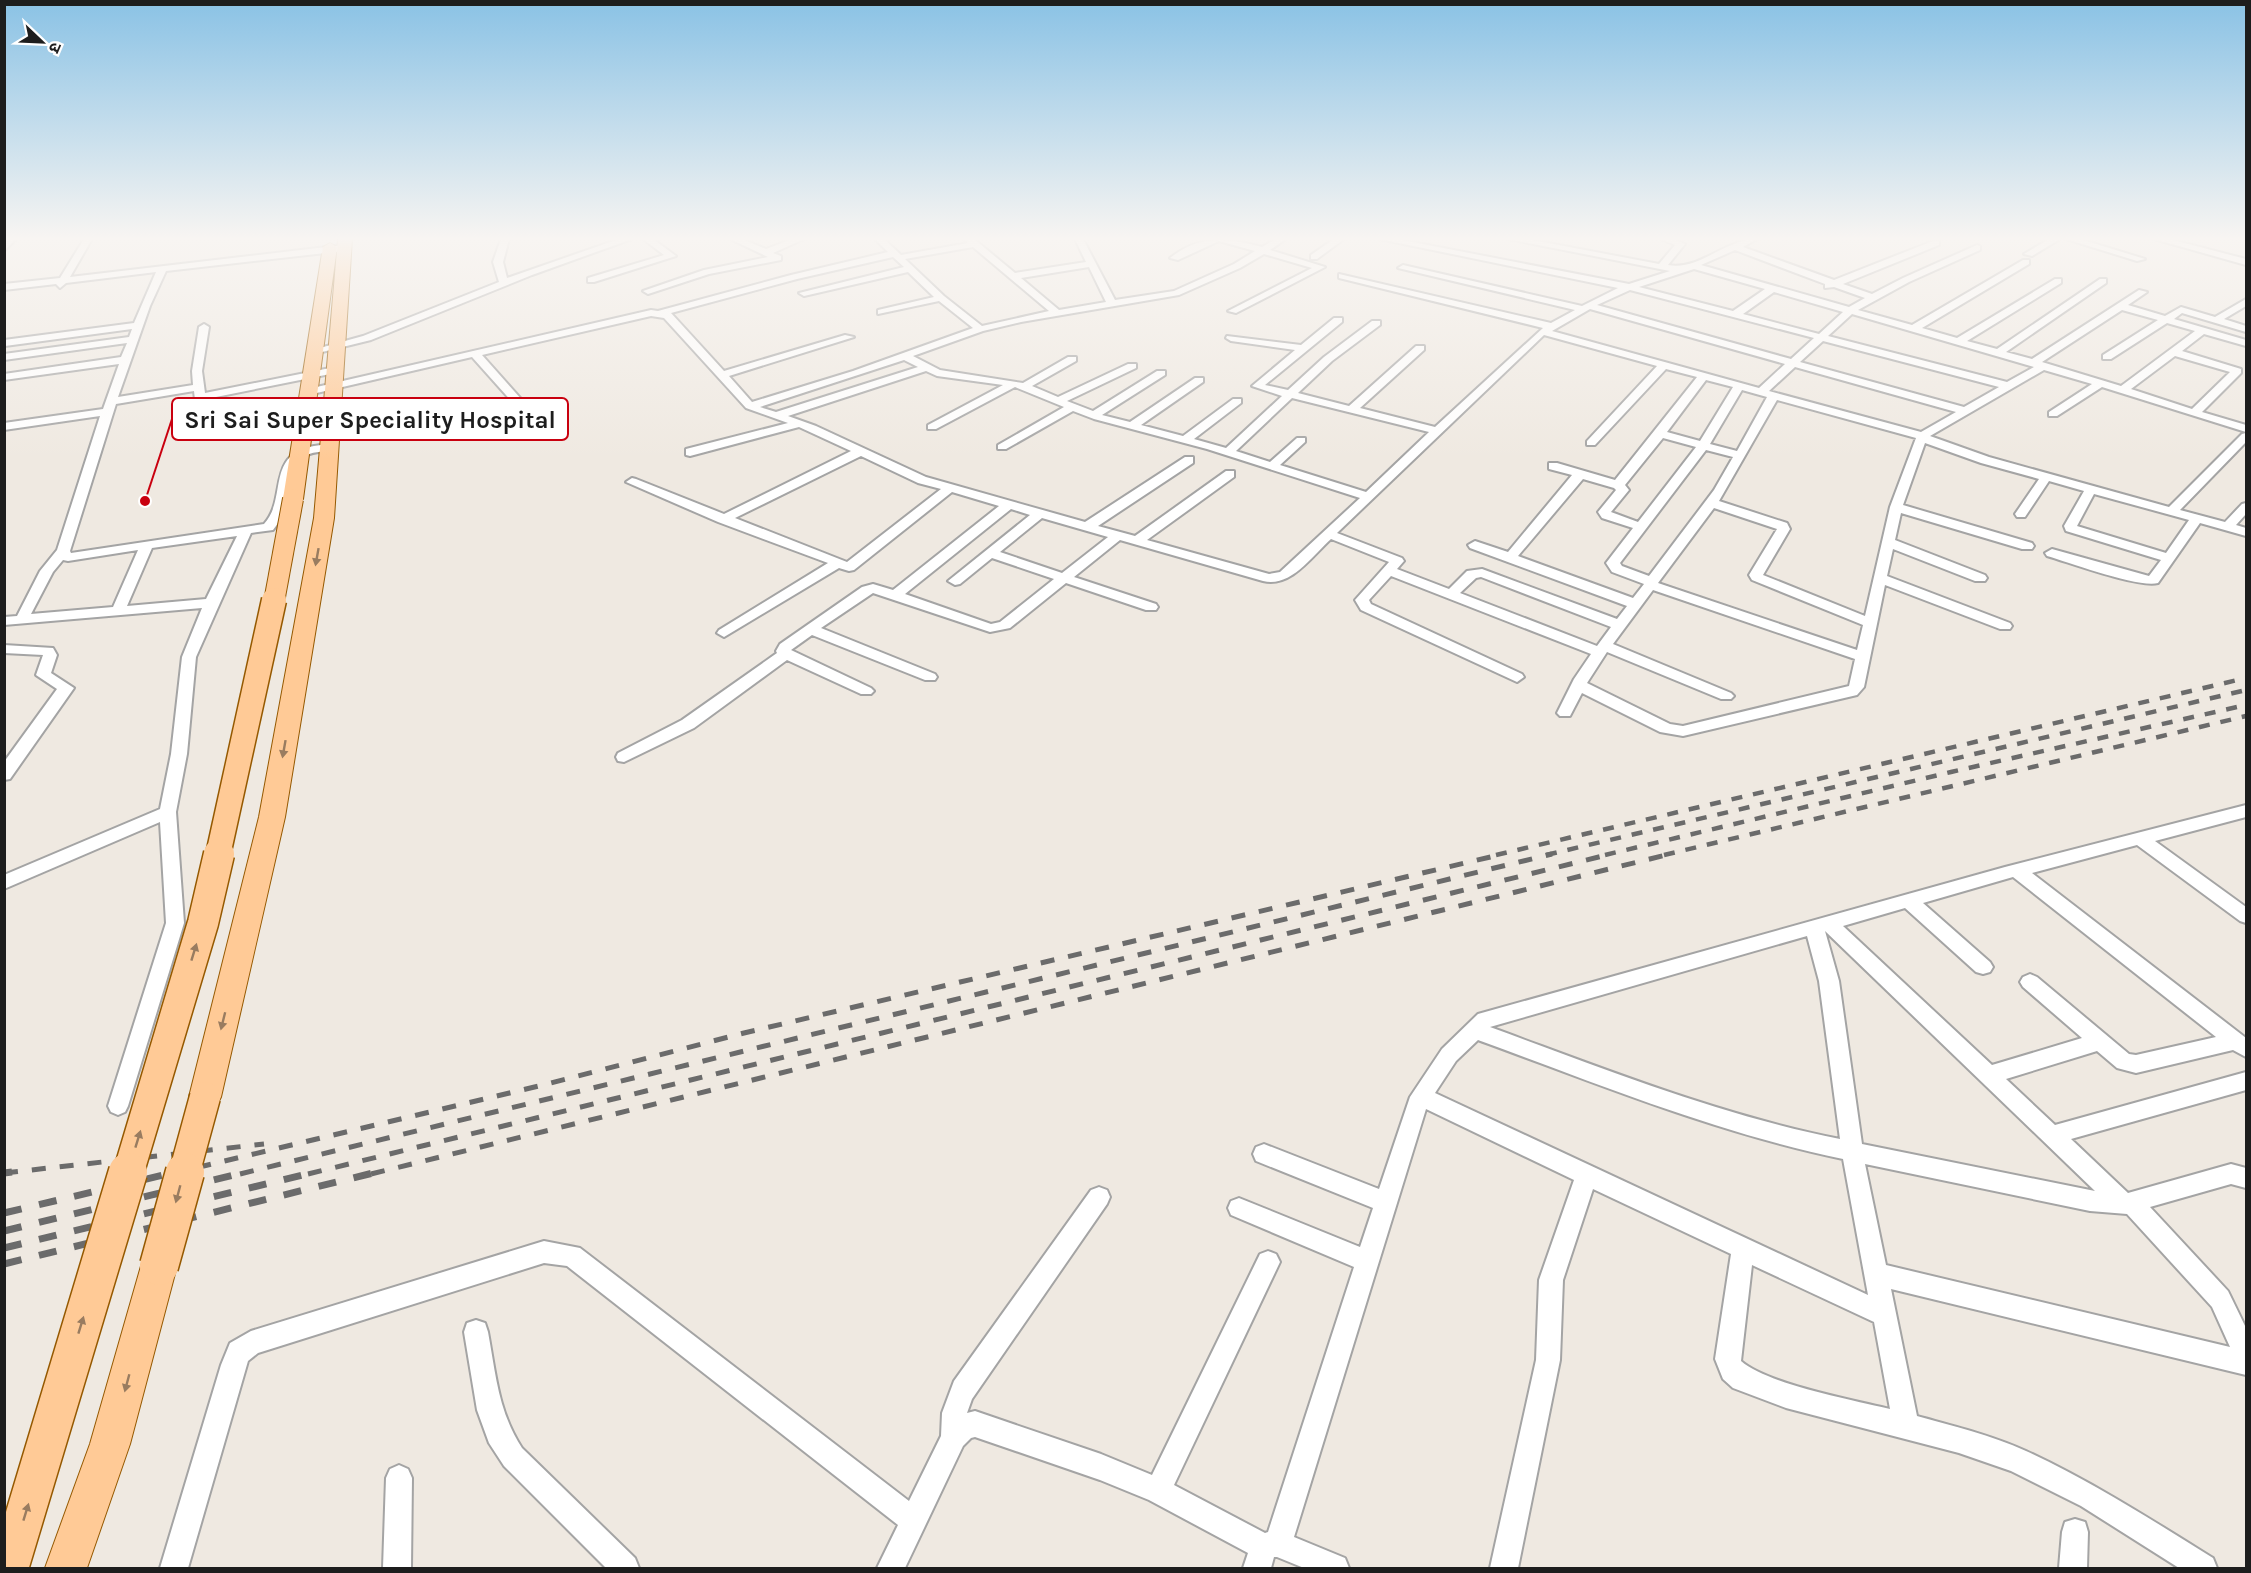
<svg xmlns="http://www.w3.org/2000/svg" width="2251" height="1573" font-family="Karla,'Noto Sans Devanagari',sans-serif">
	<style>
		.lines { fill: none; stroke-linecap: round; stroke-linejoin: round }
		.street-casing { stroke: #a4a4a4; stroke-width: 4 }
		.primary-casing { stroke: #955900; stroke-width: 2 }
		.street { fill: #fff; fill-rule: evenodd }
		.primary { fill: #ffca96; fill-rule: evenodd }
		.rail-far2 { stroke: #6b6b6b; stroke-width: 4.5; stroke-dasharray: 11 11; stroke-linecap: butt }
		.rail-far1 { stroke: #6b6b6b; stroke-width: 5; stroke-dasharray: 14 14; stroke-linecap: butt }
		.rail { stroke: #6b6b6b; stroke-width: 7; stroke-dasharray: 18 18; stroke-linecap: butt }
		.primary-bridge-far3-casing { stroke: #955900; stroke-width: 22; stroke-linecap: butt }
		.primary-bridge-far2-casing { stroke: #955900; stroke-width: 27; stroke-linecap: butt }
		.primary-bridge-far1-casing { stroke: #955900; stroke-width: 33; stroke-linecap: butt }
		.primary-bridge-casing { stroke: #955900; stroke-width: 41; stroke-linecap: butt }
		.primary-bridge-far3 { stroke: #ffca96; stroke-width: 20 }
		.primary-bridge-far2 { stroke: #ffca96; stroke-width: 24 }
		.primary-bridge-far1 { stroke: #ffca96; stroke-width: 30 }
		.primary-bridge { stroke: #ffca96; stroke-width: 38 }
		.oneway { fill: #997c60 }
		.leader { fill: none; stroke: #c9000f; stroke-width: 2 }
		.callout-dot { fill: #c9000f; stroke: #fff; stroke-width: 2 }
		.callout { fill: #fff; stroke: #c9000f; stroke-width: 2 }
		.callout-label { font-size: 24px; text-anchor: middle; font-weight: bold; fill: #1d1d1d }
	</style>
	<rect width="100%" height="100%" fill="#efe9e1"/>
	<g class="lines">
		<!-- street casing -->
		<g class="street-casing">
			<path id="street" d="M7,239H16L4,251V242Z
				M84,239H92L70,277L343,245L347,248L343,251L166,271L150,306L118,397L193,385L192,371L199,327L204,324L209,327L202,371L205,393L335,367L340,370L335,373L206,399L209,417L203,420L197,417L194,391L116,404L70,551L71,553L264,524C288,498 265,455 314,446C322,445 330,442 336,447L334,449C325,452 315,451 307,455C283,468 291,509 273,530L251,533L196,657L187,754L176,812L184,923L128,1106L125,1112L118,1115L111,1112L108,1106L166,923L160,822L4,889V875L160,809L171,754L182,657L202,608L4,625V617L17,616L40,571L57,550L100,416L4,430V423L103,409L119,364L4,380V374L121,357L127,343L4,360V354L129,337L132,329L5,346L4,340L134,323L156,272L66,283L60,288L56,284L4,290V284L60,278ZM237,536L206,599L127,606L152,548ZM138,550L113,607L31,614L53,572L63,560L68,561Z
				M501,239H509L503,262L507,278L619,239H632L532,275L371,340L314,354L309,351L363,336L499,282L493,262Z
				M643,239H653L676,256L594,282H588V278L664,255Z
				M730,239H742L766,249L792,239H804L773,253L781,256V260L709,274L648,294L643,291L704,270L768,257Z
				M875,239H884L901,255L968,243L965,239H974L1015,273L1086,262L1075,239H1083L1115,300L1174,291L1234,264L1255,251L1219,241L1178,260L1170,258C1200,234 1228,238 1262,247L1276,239H1286L1270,250L1325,267L1236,313L1228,311L1312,268L1264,254L1240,268L1179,295L1021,322L983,331L913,356L940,370L1023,383L1068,357H1076V361L1032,386L1058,397L1128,364H1136V368L1067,401L1093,411L1157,371H1165V375L1102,415L1130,422L1195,378H1203V382L1141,425L1183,436L1233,399H1241V403L1194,439L1226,448L1282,396L1252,386L1295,350L1231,341L1226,338L1227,336L1301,345L1334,318H1342V322L1265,385L1288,390L1324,357L1372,321H1380V325L1332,361L1298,393L1349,406L1416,346H1424V350L1360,408L1435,427L1543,328L1339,278V274L1551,323L1575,310L1398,268L1403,265L1582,306L1618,288L1379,239H1397L1629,284L1670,271L1508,239H1527L1659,264L1675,245L1661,239H1674L1685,244L1668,265C1699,271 1725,239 1757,239L1743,247L1834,280L1933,241H1939V245L1843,284L1872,294L1903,278L1977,245L1980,246V250L1909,282L1858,310L1912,325L2023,260H2029V264L1922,328L1957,338L2055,279H2061V283L1967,341L1997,349L2100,279H2106V283L2006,352L2032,359L2139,290L2147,292L2128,305L2165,316L2181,307L2215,317L2246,299V306L2224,319L2246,326V332L2182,313L2174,319L2246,340V346L2204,334L2182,351L2241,369V373L2202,412L2246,425V432L2102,387L2057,416H2049V412L2092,384L2044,370L1930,436L1989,457L2169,507L2242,434L2246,433V442L2180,510L2225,522L2242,504L2246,503V514L2236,525L2246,528V536L2200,523L2158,583C2138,588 2071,563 2047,556L2045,553L2052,549L2149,576L2161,560L2066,531L2064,526L2084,491L2049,481L2025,517H2017L2015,514L2039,479L1981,463L1925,443L1903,505L2032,543L2034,546L2032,549H2022L1901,513L1895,540L1985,575L1987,578L1985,581H1975L1893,549L1887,576L2010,623L2012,626L2010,629H2000L1885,585L1864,687L1857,695L1683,736L1660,732L1582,693L1570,716H1560L1557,713L1574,679L1591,654L1391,576L1369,600L1371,604L1522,674L1524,677L1517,682L1361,610L1355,600L1389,562L1331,539C1312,556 1291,588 1263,581L1120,540L1074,577L1156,604L1158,607L1156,610H1146L1066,583L1010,628L990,632L873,593L821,628L935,674L937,677L935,680H925L812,635L791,650L871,688L874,691L871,694H861L787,660L694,728L624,762L618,761L616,757L618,753L682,720L777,653L776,651L780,644L862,587L873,584L893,590L999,506L952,492L854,570L849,571L839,568L724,637L717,633L719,630L828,563L718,522L626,482L632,478L636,479L724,514L851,451L799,427L690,456L686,455V449L788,423L746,408L664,318L651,316L482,355L538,418L540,420L534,423L530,422L472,357L308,395L303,392L308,389L651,310L658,311L791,275L888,252ZM973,247L1049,311L982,326L944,296L905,259ZM1735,250L1825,284V288L1834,287L1865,298L1849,307L1701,265ZM893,257L904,267L799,293L804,296L908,272L934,297L878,310V314L939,301L973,328L853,371L752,402L729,376L854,337L845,335L724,371L671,313L797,279ZM1089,267L1106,302L1059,310L1021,278ZM1694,269L1765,289L1733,311L1639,287ZM1630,290L1814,338L1791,359L1597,305ZM1774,292L1843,312L1819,334L1743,314ZM1590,309L1785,364L1759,388L1552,331ZM2122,310L2158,320L2103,355V359H2111L2167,323L2195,331L2121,386L2042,362ZM1852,314L2034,367L2007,382L1828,336ZM1544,335L1657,366L1587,441V445H1595L1666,369L1697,377L1615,480L1557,463H1549V469L1572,475L1508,552L1475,541L1468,545L1470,548L1627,606L1617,619L1482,569L1467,571L1449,589L1397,569L1404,561L1402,558L1337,533ZM1823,341L1999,387L1964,407L1800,362ZM2175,356L2230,372L2192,409L2131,389ZM904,360L918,367L776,412L760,407ZM1795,367L1956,412L1921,432L1769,391ZM926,371L937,376L1003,385L928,425V429H936L1015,387L1064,407L998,445V449H1006L1073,411L1094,419L1207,449L1360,498L1280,572L1269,574L1147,540L1234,477V471H1226L1135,536L1098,526L1193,463V457H1185L1085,522L926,477L816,426L788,416ZM1706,380L1733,387L1700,441L1667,432ZM1742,390L1767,397L1737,451L1710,444ZM1292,398L1429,432L1366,492L1280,465L1305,442V438H1297L1270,462L1236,451ZM1777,400L1916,438L1890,507L1865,616L1763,575L1790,529L1787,523L1719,501ZM1663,438L1696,447L1638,522L1611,512L1629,490L1625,485ZM1706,450L1733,457L1714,490L1649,576L1622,566L1620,563ZM861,456L918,483L941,489L847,562L735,518ZM1583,479L1614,488L1616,490L1598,512L1602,518L1633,528L1606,563L1612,572L1644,584L1633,598L1518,556ZM2094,494L2189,520L2166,553L2077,526ZM1714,508L1777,529L1749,575L1752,580L1863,625L1857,650L1658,583ZM1011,509L1030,515L948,581L955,585L960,584L992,558L1054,579L1000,622L991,624L905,594ZM1042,518L1108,537L1062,573L1000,552ZM1481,577L1611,627L1597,646L1460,593L1476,578ZM1653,590L1855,659L1849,686L1683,726L1670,724L1587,683L1607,652L1721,699H1731L1734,696L1731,693L1613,644Z
				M1334,239H1344L1317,259H1311V255Z
				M2049,239H2060L2032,256L2024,254Z
				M2066,239H2080L2145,259L2137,261Z
				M2154,239H2169L2246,259V265Z
				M4,645L53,648L57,655L51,673L74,688L10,779L4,780V762L57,689L36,675L43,655L4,653Z
				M2246,805V817L2155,841L2246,907V923L2240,921L2137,845L2032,873L2246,1038V1057L2233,1050L2136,1073L2117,1068L2097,1051L2006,1079L2055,1125L2246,1072V1090L2071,1139L2128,1193L2231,1164L2246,1168V1188L2231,1184L2150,1207L2228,1291L2246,1328V1375L1891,1289L1917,1416C1953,1426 1991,1435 2026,1451C2091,1481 2152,1520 2213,1558L2217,1568H2179L2081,1506L2011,1471L1959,1453L1786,1408L1733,1388L1723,1379L1715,1359L1731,1254L1593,1189L1563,1280L1560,1360L1518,1568H1490L1536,1360L1539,1280L1574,1180L1426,1109L1294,1537L1345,1558L1349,1568H1304L1277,1557H1274L1271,1568H1243L1248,1553L1149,1500L1100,1480L975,1437L971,1438L963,1446L905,1568H877L898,1525L567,1266L544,1263L258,1353L248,1361L188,1568H160L221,1365L230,1343L251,1331L544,1241L580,1248L909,1501L941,1436L942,1413L954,1381L1091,1190L1099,1187L1107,1190L1110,1197L1107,1204L972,1399L967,1413L975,1411L1101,1454L1152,1475L1260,1254L1268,1251L1276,1254L1280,1262L1174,1485L1265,1533L1268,1532L1354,1267L1231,1215L1228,1208L1231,1201L1239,1198L1360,1247L1373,1208L1256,1161L1253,1154L1256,1147L1264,1144L1379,1189L1410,1097L1442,1049L1478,1014L2005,867ZM2013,877L2216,1037L2136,1055L2129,1054L2037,977L2030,974L2023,977L2020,982L2023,987L2082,1038L1992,1065L1843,926L1905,908L1976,972L1983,974L1990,972L1993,967L1990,962L1923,903ZM1825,931L2095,1191L1862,1144L1839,981ZM1807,936L1819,981L1840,1139C1719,1115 1605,1069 1490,1027ZM1478,1040C1598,1084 1717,1133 1843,1159L1868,1295L1435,1093L1456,1061ZM1865,1164L2090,1211L2127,1214L2212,1307L2230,1347L1886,1265ZM1752,1265L1874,1322L1890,1409C1853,1400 1767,1384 1741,1361Z
				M476,1320L485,1323L488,1332C496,1375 498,1411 522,1448L635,1558L639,1568H606L504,1466L489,1443L477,1410L464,1332L467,1323Z
				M399,1465L408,1469L412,1478L411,1568H383L386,1478L390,1469Z
				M2075,1519L2085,1522L2088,1532L2087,1568H2059L2062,1532L2065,1522Z"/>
		</g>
		<!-- primary casing -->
		<g class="primary-casing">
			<path id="primary" d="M338,239H352L334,518L285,817L221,1097L216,1107L205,1111L194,1107L189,1097L259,817L314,518Z
				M330,243L337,247L303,499L300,503H286L283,499L323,247Z
				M159,1249L172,1254L177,1266L130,1444L87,1568H45L90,1444L141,1266L146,1254Z"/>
		</g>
		<!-- street -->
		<use href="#street" class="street"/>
		<!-- primary -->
		<use href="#primary" class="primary"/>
		<!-- rail-far2 -->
		<path class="rail-far2" d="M1496,855L2246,678
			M1546,855L2246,690
			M1605,855L1951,772L2246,705
			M1664,855L2246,716"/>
		<!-- rail-far1 -->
		<path class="rail-far1" d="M4,1173L264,1144
			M170,1174L547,1084L744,1033L1503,854
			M240,1174L1552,854
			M308,1174L1611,854
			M371,1174L1670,854"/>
		<!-- rail -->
		<path class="rail" d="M4,1173L12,1172
			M4,1213L176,1172
			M4,1231L246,1172
			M4,1248L315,1172
			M4,1264L377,1172"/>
		<!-- primary-bridge-far3 casing -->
		<g class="primary-bridge-far3-casing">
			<path id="primary-bridge-far3" d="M274,602L293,499"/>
		</g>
		<!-- primary-bridge-far2 casing -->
		<g class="primary-bridge-far2-casing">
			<path id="primary-bridge-far2" d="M218,855L274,600"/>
		</g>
		<!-- primary-bridge-far1 casing -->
		<g class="primary-bridge-far1-casing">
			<path id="primary-bridge-far1" d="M128,1174L203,923L219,854
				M184,1174L205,1097"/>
		</g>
		<!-- primary-bridge casing -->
		<g class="primary-bridge-casing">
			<path id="primary-bridge" d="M159,1266L185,1172
				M9,1568L128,1172"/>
		</g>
		<!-- primary-bridge-far3 -->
		<use href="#primary-bridge-far3" class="primary-bridge-far3"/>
		<!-- primary-bridge-far2 -->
		<use href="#primary-bridge-far2" class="primary-bridge-far2"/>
		<!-- primary-bridge-far1 -->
		<use href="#primary-bridge-far1" class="primary-bridge-far1"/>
		<!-- primary-bridge -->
		<use href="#primary-bridge" class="primary-bridge"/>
	</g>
	<!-- one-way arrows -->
	<defs><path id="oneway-solid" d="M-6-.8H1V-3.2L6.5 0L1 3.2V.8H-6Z" transform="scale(1.5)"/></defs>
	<g class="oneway">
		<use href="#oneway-solid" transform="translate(317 557) rotate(100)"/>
		<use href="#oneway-solid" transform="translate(284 749) rotate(100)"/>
		<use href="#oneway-solid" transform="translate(194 952) rotate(-73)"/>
		<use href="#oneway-solid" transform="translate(223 1021) rotate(104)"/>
		<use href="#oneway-solid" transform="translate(138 1139) rotate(-73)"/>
		<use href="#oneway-solid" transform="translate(178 1194) rotate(105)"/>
		<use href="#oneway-solid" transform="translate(81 1325) rotate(-73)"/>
		<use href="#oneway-solid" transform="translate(127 1383) rotate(105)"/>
		<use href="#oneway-solid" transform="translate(26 1512) rotate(-73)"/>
	</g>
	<!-- sky -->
	<linearGradient id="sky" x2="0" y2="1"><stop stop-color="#8ac2e5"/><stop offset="0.52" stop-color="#f8f5f2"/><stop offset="1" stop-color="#f8f5f2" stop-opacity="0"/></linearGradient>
	<rect width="2251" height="459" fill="url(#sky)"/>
	<!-- callouts -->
	<path class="leader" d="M145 501L172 419"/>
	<circle class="callout-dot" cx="145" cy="501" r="6"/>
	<rect class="callout" x="172" y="398" width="396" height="42" rx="6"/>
	<g class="callout-label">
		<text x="370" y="428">Sri Sai Super Speciality Hospital</text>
	</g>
	<!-- border -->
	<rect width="2251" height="1573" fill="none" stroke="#1d1d1d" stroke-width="12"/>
	<!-- north arrow -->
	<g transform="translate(42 42) rotate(113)" stroke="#ffffff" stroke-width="4.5" paint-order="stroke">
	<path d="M0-4.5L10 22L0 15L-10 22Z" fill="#1d1d1d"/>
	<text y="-9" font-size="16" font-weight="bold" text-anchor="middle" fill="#1d1d1d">उ</text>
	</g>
</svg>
